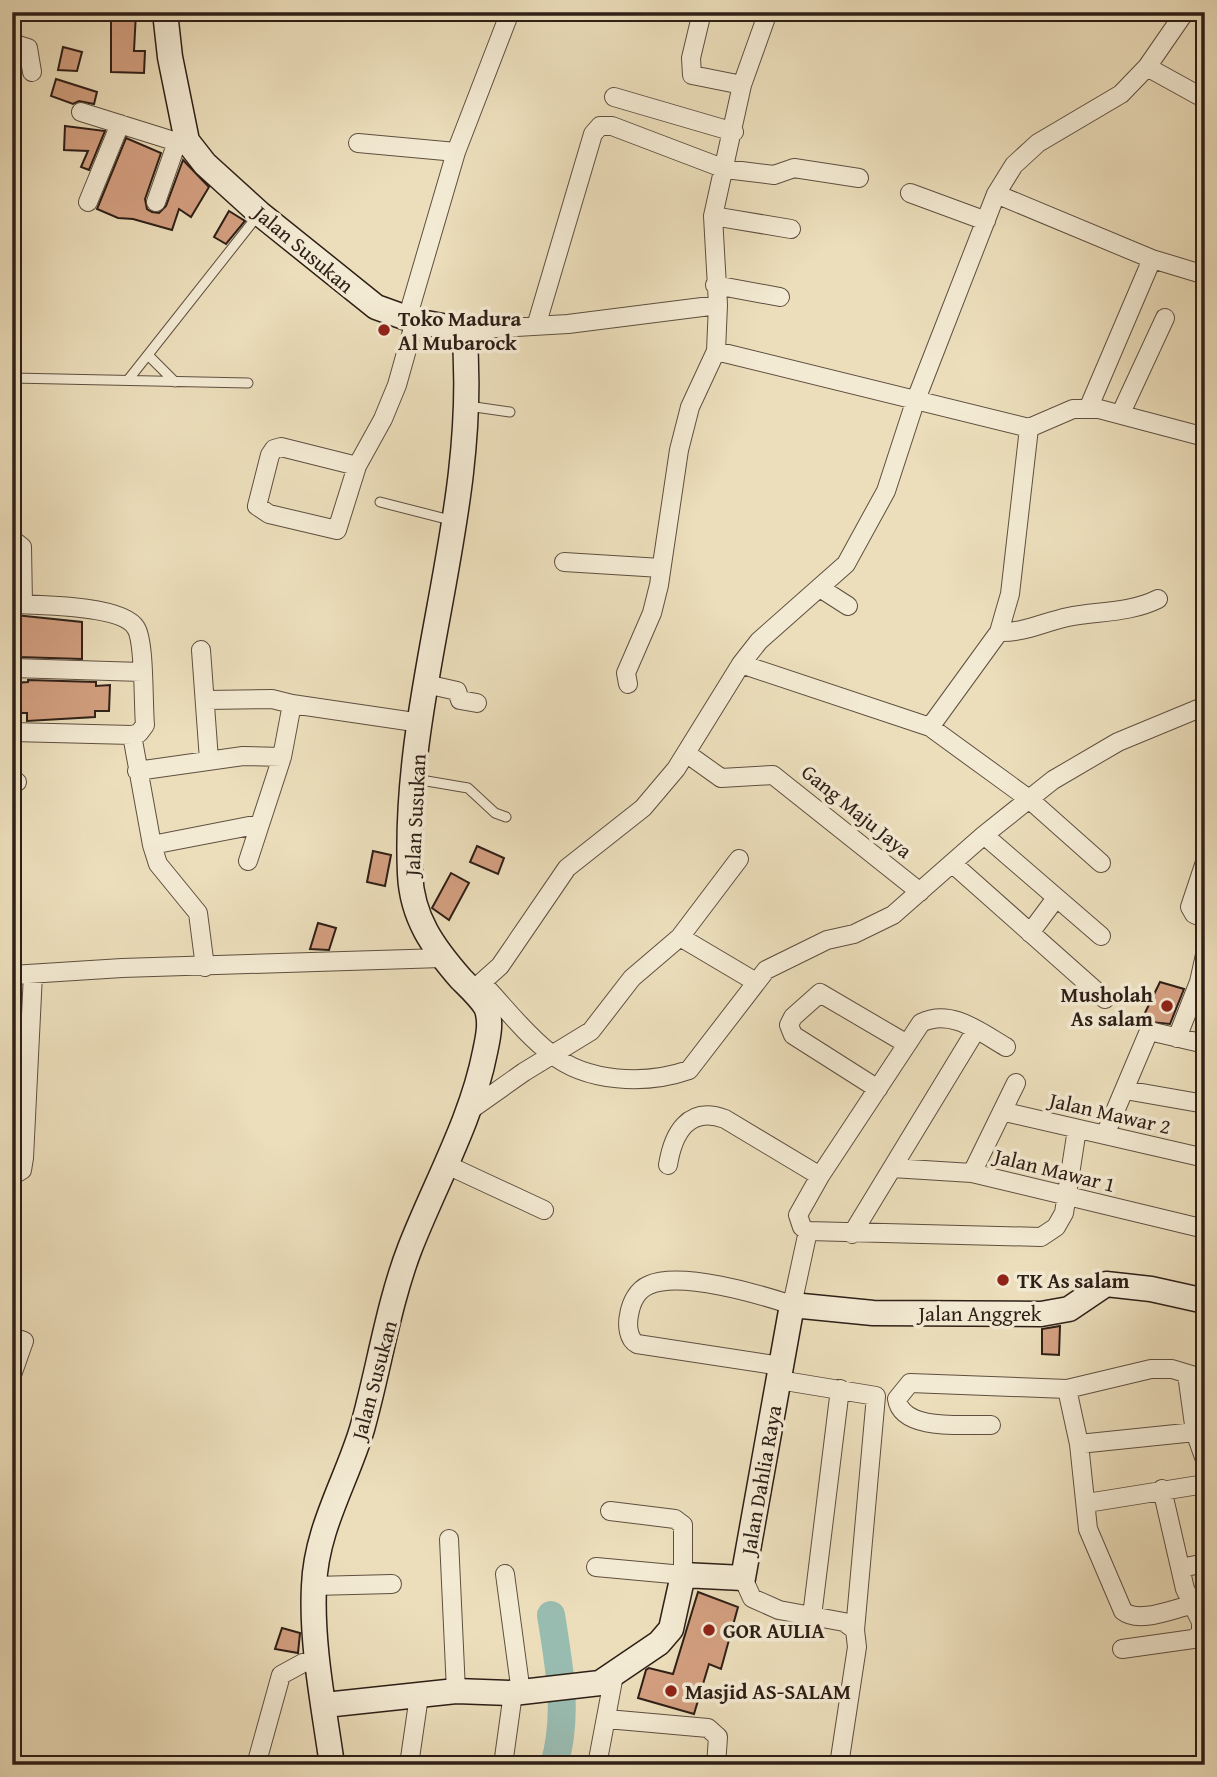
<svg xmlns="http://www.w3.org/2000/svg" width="1217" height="1777" font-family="'Gentium Book Plus',serif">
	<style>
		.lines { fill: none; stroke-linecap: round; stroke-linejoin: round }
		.river { stroke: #99bcb1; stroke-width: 28 }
		.building { fill: #d39f80; stroke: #2e1f17; stroke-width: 2 }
		.lane-casing { stroke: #5e4f40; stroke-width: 11 }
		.street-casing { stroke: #5e4f40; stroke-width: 20 }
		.secondary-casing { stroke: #2e1f17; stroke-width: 27 }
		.lane { stroke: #f3ead3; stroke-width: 9 }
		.street { stroke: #f3ead3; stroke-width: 18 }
		.secondary { stroke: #f3ead3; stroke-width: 24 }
		.poi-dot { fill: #8f2418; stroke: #f3ead3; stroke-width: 2.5 }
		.labels { text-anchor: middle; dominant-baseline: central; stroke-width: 7; stroke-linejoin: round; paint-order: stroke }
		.street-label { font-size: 21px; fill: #2e1f17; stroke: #f3ead3 }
		.poi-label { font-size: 21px; font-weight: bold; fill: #2e1f17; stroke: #f3ead3; text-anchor: start }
	</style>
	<rect width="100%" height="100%" fill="#ecdebb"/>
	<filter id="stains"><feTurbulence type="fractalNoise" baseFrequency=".00286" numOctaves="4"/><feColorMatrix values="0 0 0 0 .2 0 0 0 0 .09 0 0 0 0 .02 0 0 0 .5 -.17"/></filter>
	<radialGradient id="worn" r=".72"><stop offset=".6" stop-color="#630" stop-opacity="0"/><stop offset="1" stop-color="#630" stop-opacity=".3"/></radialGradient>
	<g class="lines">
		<!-- river -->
		<path class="river" d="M551,1615C559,1666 569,1715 554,1765"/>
	</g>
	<!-- building -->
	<path class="building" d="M111,12H136L134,51H145L144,73L111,72Z
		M63,47L82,52L77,71L58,70Z
		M56,79L97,92L94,104L79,101L73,104L51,96Z
		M65,126L105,131L89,170L81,167L88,151L64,150Z
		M126,138L161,153L145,199L147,209L152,212L159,213L166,206L183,160L209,187L191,217L179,209L172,230L133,219L118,218L97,209Z
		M229,211L245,221L226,244L214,237Z
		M15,615L82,622V659L18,657V652H12Z
		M28,680L96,682V686L110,685L109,711H95V717L27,721V713H14V683L28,682Z
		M477,846L504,858L498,874L470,862Z
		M373,851L391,855L385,886L367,882Z
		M451,873L469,883L449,920L432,908Z
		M318,923L336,928L329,950L310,949Z
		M1160,982L1184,989L1170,1024L1141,1021Z
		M1060,1326L1059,1355L1042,1354V1329Z
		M698,1592L738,1607L721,1669L709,1664L694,1714L638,1698L646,1670L649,1668L673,1674Z
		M282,1628L300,1633L298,1653L275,1649Z"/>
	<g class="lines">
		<!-- lane casing -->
		<g class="lane-casing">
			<path id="lane" d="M166,15L213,12
				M148,355L175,382
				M12,378L248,383
				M128,380L259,214
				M468,406L510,412
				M380,502L454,521
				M415,779L468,788L495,813L506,817"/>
		</g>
		<!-- street casing -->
		<g class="street-casing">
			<path id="street" d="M702,12L691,58L692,75L742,85
				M12,43L28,48L32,72
				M1147,67L1205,99
				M614,97L734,132
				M81,112L177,142L187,141
				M358,143L456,152
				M910,193L986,221
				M996,194L1152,259L1205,275
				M88,202L120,124
				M156,202L177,142
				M713,216L791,229
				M715,285L780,297
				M407,319L456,152L510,12
				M537,323L593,134L600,126H612L725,169L774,175L794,168L859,178
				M464,330L568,324L718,305
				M716,351L1029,428L1073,409H1099L1205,437
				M1088,409L1152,259
				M1121,413L1165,318
				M357,466L281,447L274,449L270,455L257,506L269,514L337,530L357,466L383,419L397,385L415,321
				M12,539L22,547L23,604
				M564,562L661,568
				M820,588L848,606
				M12,604C38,605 123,605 136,628C145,642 143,705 145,725L139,733L132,735L12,732
				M999,632C1024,633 1044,622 1068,617C1098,611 1130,613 1158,599
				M201,650L209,760
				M741,664L930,727L1029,799L1101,863
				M12,668L142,672
				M426,684L457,691L460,700L477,703
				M628,684L626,673L652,613L659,585L679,450L690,407L716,351L718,305L713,216L742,85L768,12
				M205,700L272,699L292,704L282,757L248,861
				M292,704L421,723
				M930,727L999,632L1010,594L1029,428
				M132,735L152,845L158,864L198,913L205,967
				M686,753L721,778L773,775L920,892
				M137,771L243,756L282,757
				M12,781L17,782
				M984,835L1101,936
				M152,845L260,824
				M1205,862L1190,907L1194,914L1205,919
				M953,864L1105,999
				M1030,933L1056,898
				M680,937L756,982
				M12,975L122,968L442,958
				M482,983C504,1006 525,1034 550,1053C587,1083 646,1085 689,1070L766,970L827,940L854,934L893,915L984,835L1053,780L1118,742L1205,706
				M472,991L500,966L567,868L643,808L676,769L741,664L759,641L846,564L886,491L915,402L996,194L1014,165L1038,143L1121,94L1147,67L1185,12
				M1177,1038L1199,982L1205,955
				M1006,1047C980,1032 951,1008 921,1023L820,1176L798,1215L802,1227L808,1231L1041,1237L1056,1227L1064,1213L1077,1129
				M878,1089L793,1035L789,1025L793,1017L820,993L907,1044
				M1125,1090L1205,1104
				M1005,1112L1205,1158
				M466,1113L524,1072L591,1031L632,978L680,937L739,859
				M1105,1135L1149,1031L1205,1044
				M445,1164L544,1210
				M668,1165C673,1134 688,1105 725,1119L820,1176
				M892,1168L972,1173L1205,1229
				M972,1173L1016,1083
				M12,1176L22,1170L24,1158L33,974
				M852,1234L976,1030
				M12,1337L24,1341L12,1375
				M781,1366L637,1344C628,1339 627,1325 629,1315C631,1303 637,1290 649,1285C681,1271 759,1294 792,1305L808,1231
				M1187,1374L1195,1432L1205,1460
				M779,1380L876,1396L855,1630
				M1067,1389L1079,1444L1088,1529L1123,1611C1139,1624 1172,1609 1191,1605
				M991,1425C966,1424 902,1432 897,1399L910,1383L1067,1389L1151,1369H1172L1205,1379
				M1079,1444L1195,1432
				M1087,1503L1205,1484
				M449,1539L456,1691
				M596,1567L683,1575V1525L675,1519L610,1511
				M1181,1568L1205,1563
				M505,1574L521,1693
				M743,1578L752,1598L779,1610L844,1622L855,1630L857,1647L839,1765
				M314,1586L392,1584
				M812,1616L840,1389
				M1122,1649L1193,1639L1201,1634V1622L1185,1589L1162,1489
				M607,1719L708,1728L718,1737L716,1765
				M256,1765L281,1675L303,1663L319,1662
				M409,1765L419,1696
				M503,1765L513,1693
				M597,1765L614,1675"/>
		</g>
		<!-- secondary casing -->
		<g class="secondary-casing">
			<path id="secondary" d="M165,12L170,57L187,141L205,164L259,213L376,307L415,321L464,330C481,514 402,690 410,874C412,918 433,947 461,979C469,987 480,997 486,1007C492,1021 488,1038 485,1052C472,1119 435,1184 410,1248C388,1305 379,1369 362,1429C346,1482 316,1529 314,1586C311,1644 324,1707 332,1765
				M325,1705L456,1691L513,1693L600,1683L659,1643L671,1629L683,1575L743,1578L792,1305L873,1313L1041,1314L1069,1309L1106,1284L1151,1289L1205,1301"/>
		</g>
		<!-- lane -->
		<use href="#lane" class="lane"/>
		<!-- street -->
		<use href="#street" class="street"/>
		<!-- secondary -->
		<use href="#secondary" class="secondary"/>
	</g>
	<!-- markers -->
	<g class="poi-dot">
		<circle cx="384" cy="330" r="7"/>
		<circle cx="1167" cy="1006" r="7"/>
		<circle cx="1003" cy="1280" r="7"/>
		<circle cx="709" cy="1630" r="7"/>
		<circle cx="671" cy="1691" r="7"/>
	</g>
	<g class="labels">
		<!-- street labels -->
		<g class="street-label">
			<text transform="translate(304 249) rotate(40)">Jalan Susukan</text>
			<text transform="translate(857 811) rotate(39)">Gang Maju Jaya</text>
			<text transform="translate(415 815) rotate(-87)">Jalan Susukan</text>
			<text transform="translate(1110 1113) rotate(13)">Jalan Mawar 2</text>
			<text transform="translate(1055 1170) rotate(14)">Jalan Mawar 1</text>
			<text x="980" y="1313">Jalan Anggrek</text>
			<text transform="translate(374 1380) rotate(-75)">Jalan Susukan</text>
			<text transform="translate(761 1480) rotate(-80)">Jalan Dahlia Raya</text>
		</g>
		<!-- poi labels -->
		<g class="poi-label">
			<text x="398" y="318">Toko Madura<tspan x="398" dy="24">Al Mubarock</tspan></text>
			<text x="1153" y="994" text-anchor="end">Musholah<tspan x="1153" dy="24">As salam</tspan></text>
			<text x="1017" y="1280">TK As salam</text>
			<text x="723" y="1630">GOR AULIA</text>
			<text x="685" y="1691">Masjid AS-SALAM</text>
		</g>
	</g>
	<!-- margin -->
	<rect width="1217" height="1777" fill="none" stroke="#ecdebb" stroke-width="42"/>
	<rect x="14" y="14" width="1189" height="1749" fill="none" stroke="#2e1f17" stroke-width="3.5"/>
	<rect x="21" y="21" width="1175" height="1735" fill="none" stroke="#2e1f17" stroke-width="2"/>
	<rect width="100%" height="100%" filter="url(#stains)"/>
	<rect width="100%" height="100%" fill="url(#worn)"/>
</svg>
